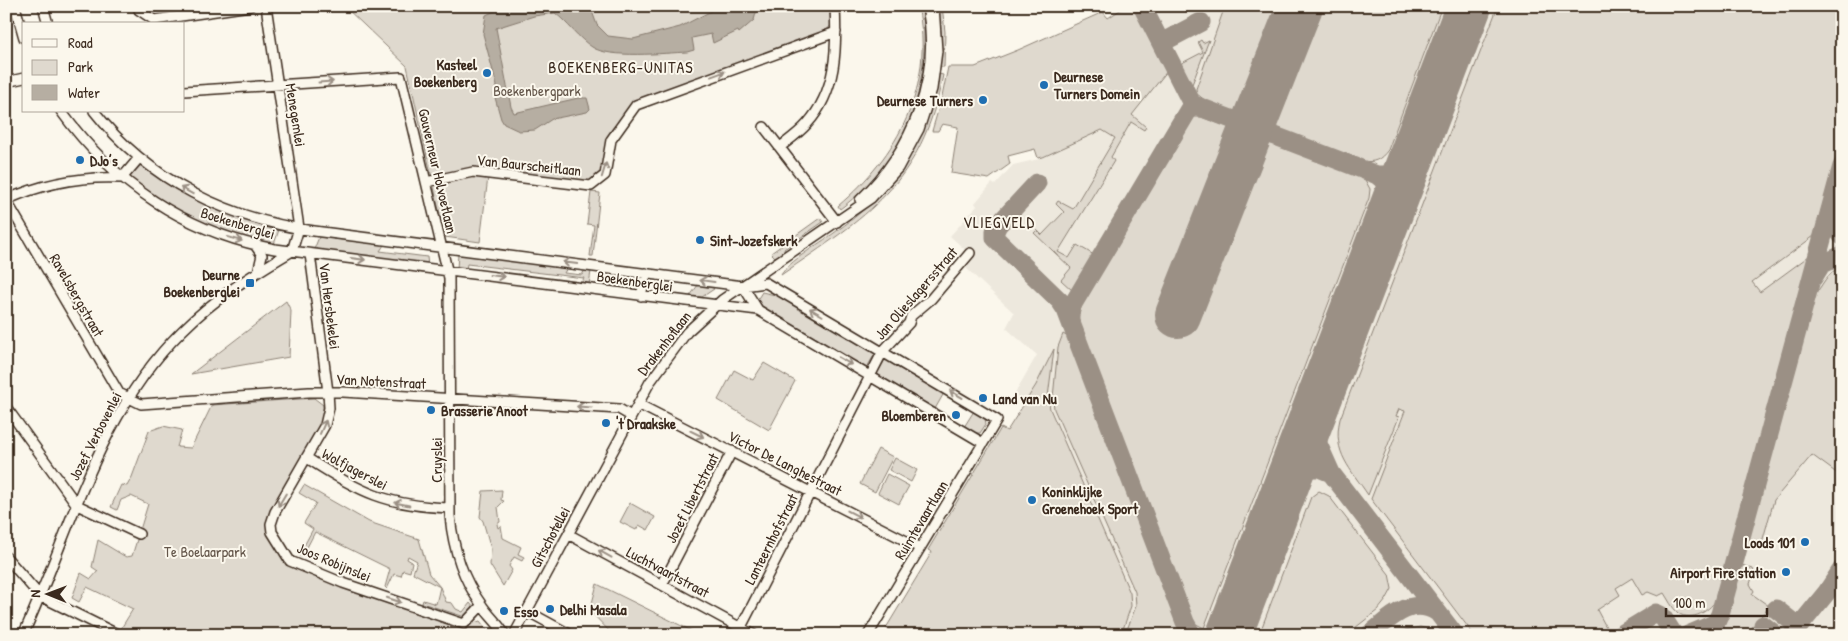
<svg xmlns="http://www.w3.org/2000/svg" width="1848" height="641" font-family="'Patrick Hand',sans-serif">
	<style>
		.built { fill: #ede8dd }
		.green { fill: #dfd9ce; stroke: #8d8276 }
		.water { fill: #b6aea2; stroke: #85796d }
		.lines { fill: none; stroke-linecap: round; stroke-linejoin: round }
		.taxiway { stroke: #9b9085; stroke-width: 19 }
		.runway { stroke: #9b9085; stroke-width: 46 }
		.minor-casing { stroke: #3b2a1e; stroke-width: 12 }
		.minor { stroke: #fbf7ec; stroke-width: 9 }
		.oneway { stroke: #9b9085 }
		.poi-dot { fill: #1f6fb2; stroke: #fbf7ec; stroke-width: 2 }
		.labels { text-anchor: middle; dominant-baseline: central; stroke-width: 4; stroke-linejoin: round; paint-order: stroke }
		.poi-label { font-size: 15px; font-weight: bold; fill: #3b2a1e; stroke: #fbf7ec; text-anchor: start }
		.park-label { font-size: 15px; fill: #64564a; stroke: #fbf7ec }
		.street-label { font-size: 15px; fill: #3b2a1e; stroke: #fbf7ec }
		.neighbourhood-label { font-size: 16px; letter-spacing: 1px; fill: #3b2a1e; stroke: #fbf7ec }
	</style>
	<rect width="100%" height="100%" fill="#fbf7ec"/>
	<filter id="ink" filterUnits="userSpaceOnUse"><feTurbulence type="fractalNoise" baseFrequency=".02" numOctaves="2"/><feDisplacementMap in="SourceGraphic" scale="10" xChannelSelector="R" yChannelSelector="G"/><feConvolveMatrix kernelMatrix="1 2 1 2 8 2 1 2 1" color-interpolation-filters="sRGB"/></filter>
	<g filter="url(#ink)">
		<!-- built -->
		<path class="built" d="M1120,6H1842V635H1066L1104,533L1036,385L1026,401L1020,397L1016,400L1012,398L1037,355L1006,328L1014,313L966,268L974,258L950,236L977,206L975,203L992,183L995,185L1013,165L1039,159L1076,141L1166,66Z"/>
		<!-- green -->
		<path class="green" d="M344,6H830L831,25L827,30L638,100L611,130L605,146L602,174L590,182L489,169L480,242L445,237L407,66Z
			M918,6H922C932,88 907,159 840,209L838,206C898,155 935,87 918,6Z
			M938,6H942L945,32L944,67H940L941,32Z
			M1126,6H1135L1168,70L1132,115L1146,127L1144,130L1131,122L1111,157L1114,161L1058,252L1069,258L1077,245L1094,255L1073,291L1061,280L1071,268L1034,233L1037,230L1042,235L1064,212L1056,204L1058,201L1073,209L1115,138L1102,130L1043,157L1038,158L1035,149L1008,156L1010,164L989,179L951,173L958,127L942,124L938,131H932L942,97L948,67H975L1018,50L1103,12L1108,18Z
			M1225,6H1442L1388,150C1380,160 1375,163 1361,161L1206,101L1197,94L1196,89Z
			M1498,6H1842V136L1814,236L1752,282L1760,292L1809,256L1718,597C1711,610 1692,623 1678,613C1672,608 1668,599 1664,593L1658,596L1648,592L1642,595L1632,578L1616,588L1620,595L1597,610L1606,627L1593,635H1474L1371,499L1405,411L1399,409L1396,416L1399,417L1368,495C1351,469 1332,453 1340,419Z
			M1201,40L1203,43L1209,40L1191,87L1180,64L1203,52L1198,42Z
			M939,74L943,75C921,185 868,215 781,275C788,262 820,243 834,233C892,192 926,145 939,74Z
			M1195,117H1201L1363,176L1370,189L1369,198L1204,628L1194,623L1191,618L1078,318L1083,301L1188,121Z
			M142,164L182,192L203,202L280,227L273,247L190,220L128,179Z
			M591,192L600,193L593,256H590L594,225L587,224Z
			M820,218L823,222L784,249L786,252L775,257L771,253Z
			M319,237L384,245L380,251L427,257L428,266L313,252Z
			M458,254L567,268L564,273L582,275L585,270L591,271L589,285L581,284L584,278L467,264L466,269H457Z
			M1842,267V477L1812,455L1774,500L1761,546L1756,548L1749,546L1746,541L1813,297C1823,286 1826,272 1842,267Z
			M698,285L713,288L714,289L702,297L690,296Z
			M762,292L775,295L776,293L876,352L866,369L766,310L757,300Z
			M286,301L291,311L289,357L191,374Z
			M1063,334L1070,338L1182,635H1125L1136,606L1135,592L1054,409L1053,398L1058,347Z
			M1054,349L1048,397L1050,409L1130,593L1131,606L1121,635H897L886,628L932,552L928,550L1001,428L1007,431L1036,385Z
			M886,358L944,393L935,409L876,375Z
			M764,363L795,381L769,430L718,400L734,370L753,380Z
			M314,398L323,405V420L269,532L284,560L462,627L480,621L491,635H117L133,609L87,587L79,602L72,598L81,573L91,579L98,571L92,567L98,540L126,557L132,556L148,504L131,496L121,500L117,510L111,507L121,485L127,486L132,477L149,431L163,426L182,430L177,447L191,448L212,405Z
			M974,411L985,418L986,424L980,433H974L964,427Z
			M878,449L893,457L875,492L860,484Z
			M895,458L917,470L911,482L889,470Z
			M887,474L909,486L899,504L878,493Z
			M304,485L369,522L419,539L429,574L440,587L446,602L452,603L456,609L463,612L470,603L474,608L465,617L422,603L423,600L436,604L440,587L413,573L417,561L408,556L407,559L412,562L410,572L403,570L401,576L394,574L387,589L385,587L390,569L315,532L302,557L299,555L313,529L304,523L316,503L299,493Z
			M502,490L501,500L504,501L498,507L500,522L497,524L498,528L501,526L503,538L521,547L518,554L524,557L522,561L514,557L509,566L512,570L503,586L490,565L491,549L483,521L480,517L483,491Z
			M1319,491L1329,496L1389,574L1392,589L1386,600L1378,610L1346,635H1259L1311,497Z
			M630,503L655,517L648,530L639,525L636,530L620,522Z
			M1742,565L1753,569L1754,572L1750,584L1754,591L1752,594L1769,606L1746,635H1722L1739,568Z
			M597,584L700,635H634L627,630L611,633L590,611Z
			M1420,627L1428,629L1436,635H1397L1405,630Z"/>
		<!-- water -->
		<path class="water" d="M505,6H590L597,25L608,36L633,39L680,27L721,6H758L754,20L739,33L738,31L713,43L711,34L692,38L694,50L687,52C665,53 609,59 592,47C578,38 568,23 555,13L534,16L496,28L511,107L514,113L578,98H587L590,109L587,112L552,119L535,130L519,131L504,124L501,119L494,94L497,86L483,34L486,15Z"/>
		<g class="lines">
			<!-- taxiway -->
			<path class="taxiway" d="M1142,6L1192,104L1377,175C1391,185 1394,196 1390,212
				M1161,43L1201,22
				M1377,175C1396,176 1404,170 1413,154
				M1037,183L998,225L995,231V238L1060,301L1066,310L1185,622L1192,635
				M1832,207L1835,225L1842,236
				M1813,278L1821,265L1842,255
				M1070,319V310L1073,304L1192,104
				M1318,404V444L1331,473L1455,635
				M1289,483L1305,468H1319L1331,473
				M1776,609L1799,627
				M1763,625L1776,635
				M1229,635L1231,630
				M1369,635C1389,619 1411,595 1437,612
				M1620,635L1656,613L1662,616L1674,635
				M1688,635L1714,624
				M1710,635L1720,614L1842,166
				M1792,635L1827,592L1842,569"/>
			<!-- runway -->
			<path class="runway" d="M1178,315L1300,6
				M1229,635L1469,6"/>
			<!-- minor casing -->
			<g class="minor-casing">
				<path id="minor" d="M15,6L24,38
					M43,6L48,24
					M138,6L139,10L154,20L250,6
					M266,6L299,228L292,251
					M6,82L24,78
					M184,91L401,77L449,278L450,516C453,547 462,578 481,604C488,615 499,624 505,635
					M61,111C113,183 186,233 275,249L758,310L983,443
					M94,111C149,181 228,219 314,231L727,284L743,286L766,283L997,420L868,635
					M764,127L837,222
					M780,147C789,140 799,133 807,124C837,91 837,48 835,6
					M426,182L473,172L591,186L605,175L611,140L636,105L836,32
					M6,200L119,393L141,404L309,392H343L619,409L631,416
					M6,200C43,183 81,176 122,178L139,158
					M860,200C913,150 941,79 927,6
					M255,245L262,255L258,272
					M310,254L328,392L329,408L325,425L275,512L271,524L272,532L290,561L343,583L464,624L482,605
					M743,286L758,310
					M641,296L646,273
					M638,404L920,548
					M6,407L77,505L139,534
					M307,458C359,492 388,506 450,508
					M568,534L754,635
					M6,557L40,596L117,634
					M662,585L732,451
					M527,611L571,635
					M23,635C71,531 98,413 182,331C214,299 253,274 292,251
					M514,635L650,382L687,332L722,300L871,198L898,168L919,129L932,89L937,51L934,6
					M737,635L883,351L909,323L911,316L931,299L970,253"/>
			</g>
			<!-- minor -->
			<use href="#minor" class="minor"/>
		</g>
		<!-- one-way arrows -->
		<defs><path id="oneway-shaft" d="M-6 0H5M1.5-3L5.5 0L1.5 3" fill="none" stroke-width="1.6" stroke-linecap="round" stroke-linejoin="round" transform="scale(1.25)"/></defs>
		<g class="oneway">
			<use href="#oneway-shaft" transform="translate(718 74) rotate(-20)"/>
			<use href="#oneway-shaft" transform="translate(326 82) rotate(-4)"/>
			<use href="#oneway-shaft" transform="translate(604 170) rotate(-73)"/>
			<use href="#oneway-shaft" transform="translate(187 191) rotate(-151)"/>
			<use href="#oneway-shaft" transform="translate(235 239) rotate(16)"/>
			<use href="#oneway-shaft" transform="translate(358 259) rotate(7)"/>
			<use href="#oneway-shaft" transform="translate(570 263) rotate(-173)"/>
			<use href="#oneway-shaft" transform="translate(497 276) rotate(7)"/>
			<use href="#oneway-shaft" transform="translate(707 281) rotate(-172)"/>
			<use href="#oneway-shaft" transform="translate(816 312) rotate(-150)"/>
			<use href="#oneway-shaft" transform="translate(845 361) rotate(30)"/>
			<use href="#oneway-shaft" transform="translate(956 394) rotate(-149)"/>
			<use href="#oneway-shaft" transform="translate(584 407) rotate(-176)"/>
			<use href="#oneway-shaft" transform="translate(323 427) rotate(-66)"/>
			<use href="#oneway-shaft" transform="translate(697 434) rotate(26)"/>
			<use href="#oneway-shaft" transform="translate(282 500) rotate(121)"/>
			<use href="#oneway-shaft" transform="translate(402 504) rotate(-169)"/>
			<use href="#oneway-shaft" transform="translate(854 514) rotate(27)"/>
			<use href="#oneway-shaft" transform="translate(605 554) rotate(-151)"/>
			<use href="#oneway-shaft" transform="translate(394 600) rotate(18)"/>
		</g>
	</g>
	<!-- markers -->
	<g class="poi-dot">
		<circle cx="487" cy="73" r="5"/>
		<circle cx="1044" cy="85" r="5"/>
		<circle cx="983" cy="100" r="5"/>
		<circle cx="80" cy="160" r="5"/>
		<circle cx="700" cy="240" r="5"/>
		<rect x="245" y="278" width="10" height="10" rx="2.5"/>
		<circle cx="983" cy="398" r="5"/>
		<circle cx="431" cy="410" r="5"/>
		<circle cx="956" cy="415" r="5"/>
		<circle cx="606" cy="423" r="5"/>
		<circle cx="1032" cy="500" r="5"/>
		<circle cx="1805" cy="542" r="5"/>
		<circle cx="1786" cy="572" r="5"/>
		<circle cx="550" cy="609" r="5"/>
		<circle cx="504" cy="611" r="5"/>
	</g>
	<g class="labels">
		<!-- poi labels -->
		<g class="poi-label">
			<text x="477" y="64" text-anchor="end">Kasteel<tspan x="477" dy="17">Boekenberg</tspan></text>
			<text x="1054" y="76">Deurnese<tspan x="1054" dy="17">Turners Domein</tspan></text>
			<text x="973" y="100" text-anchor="end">Deurnese Turners</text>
			<text x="90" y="160">DJo’s</text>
			<text x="710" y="240">Sint-Jozefskerk</text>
			<text x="240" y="274" text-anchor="end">Deurne<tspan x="240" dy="17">Boekenberglei</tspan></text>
			<text x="993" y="398">Land van Nu</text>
			<text x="441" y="410">Brasserie Anoot</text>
			<text x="946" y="415" text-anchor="end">Bloemberen</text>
			<text x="616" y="423">'t Draakske</text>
			<text x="1042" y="491">Koninklijke<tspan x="1042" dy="17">Groenehoek Sport</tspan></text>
			<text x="1795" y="542" text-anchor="end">Loods 101</text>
			<text x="1776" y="572" text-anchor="end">Airport Fire station</text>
			<text x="560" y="609">Delhi Masala</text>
			<text x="514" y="611">Esso</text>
		</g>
		<!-- park labels -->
		<g class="park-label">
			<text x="537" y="90">Boekenbergpark</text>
			<text x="205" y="551">Te Boelaarpark</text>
		</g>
		<!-- street labels -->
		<g class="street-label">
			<text transform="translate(296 115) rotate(81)">Menegemlei</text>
			<text transform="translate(529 165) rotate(6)">Van Baurscheitlaan</text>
			<text transform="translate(438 171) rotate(77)">Gouverneur Holvoetlaan</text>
			<text transform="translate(238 223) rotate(17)">Boekenberglei</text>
			<text transform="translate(635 281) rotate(8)">Boekenberglei</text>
			<text transform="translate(916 293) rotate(-49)">Jan Olieslagersstraat</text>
			<text transform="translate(77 295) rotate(60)">Ravelsbergstraat</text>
			<text transform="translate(330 306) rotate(83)">Van Hersbekelei</text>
			<text transform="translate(664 343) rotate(-52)">Drakenhoflaan</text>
			<text transform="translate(381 381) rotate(3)">Van Notenstraat</text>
			<text transform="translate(95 436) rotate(-63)">Jozef Verbovenlei</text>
			<text transform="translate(436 460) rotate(-90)">Cruyslei</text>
			<text transform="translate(785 463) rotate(27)">Victor De Langhestraat</text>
			<text transform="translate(355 469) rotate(28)">Wolfjagerslei</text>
			<text transform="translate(692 498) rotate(-63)">Jozef Libertstraat</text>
			<text transform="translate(921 520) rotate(-59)">Ruimtevaartlaan</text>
			<text transform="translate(550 537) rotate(-62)">Gitschotellei</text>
			<text transform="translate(771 539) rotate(-63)">Lanteernhofstraat</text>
			<text transform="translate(334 562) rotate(23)">Joos Robijnslei</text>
			<text transform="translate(668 572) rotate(28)">Luchtvaartstraat</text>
		</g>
		<!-- neighbourhood labels -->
		<g class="neighbourhood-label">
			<text x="621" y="67">BOEKENBERG-UNITAS</text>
			<text x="999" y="222">VLIEGVELD</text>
		</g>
	</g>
	<!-- margin -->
	<rect width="1848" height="641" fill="none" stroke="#fbf7ec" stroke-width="25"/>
	<rect x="12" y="12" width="1823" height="616" fill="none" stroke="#3b2a1e" stroke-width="2" filter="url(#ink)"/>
	<!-- legend -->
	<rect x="22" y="22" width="162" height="90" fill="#fbf7ec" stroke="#aea59a"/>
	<rect x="32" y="39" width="25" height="8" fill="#fbf7ec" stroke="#aea59a"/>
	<text x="68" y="48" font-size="15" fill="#3b2a1e">Road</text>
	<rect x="32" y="60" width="25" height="15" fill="#dfd9ce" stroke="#aea59a"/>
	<text x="68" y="72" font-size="15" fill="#3b2a1e">Park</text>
	<rect x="32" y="85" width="25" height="15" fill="#b6aea2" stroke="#aea59a"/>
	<text x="68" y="98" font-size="15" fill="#3b2a1e">Water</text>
	<!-- north arrow -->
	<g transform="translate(48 594) rotate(271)" stroke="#fbf7ec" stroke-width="4" paint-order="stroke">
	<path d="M0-4L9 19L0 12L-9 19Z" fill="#3b2a1e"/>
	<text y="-8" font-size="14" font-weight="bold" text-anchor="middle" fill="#3b2a1e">N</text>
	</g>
	<!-- scale -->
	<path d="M1666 608v8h101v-8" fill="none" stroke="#3b2a1e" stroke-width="2.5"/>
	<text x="1673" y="608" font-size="15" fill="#3b2a1e" stroke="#fbf7ec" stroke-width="4" paint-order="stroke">100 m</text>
</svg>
